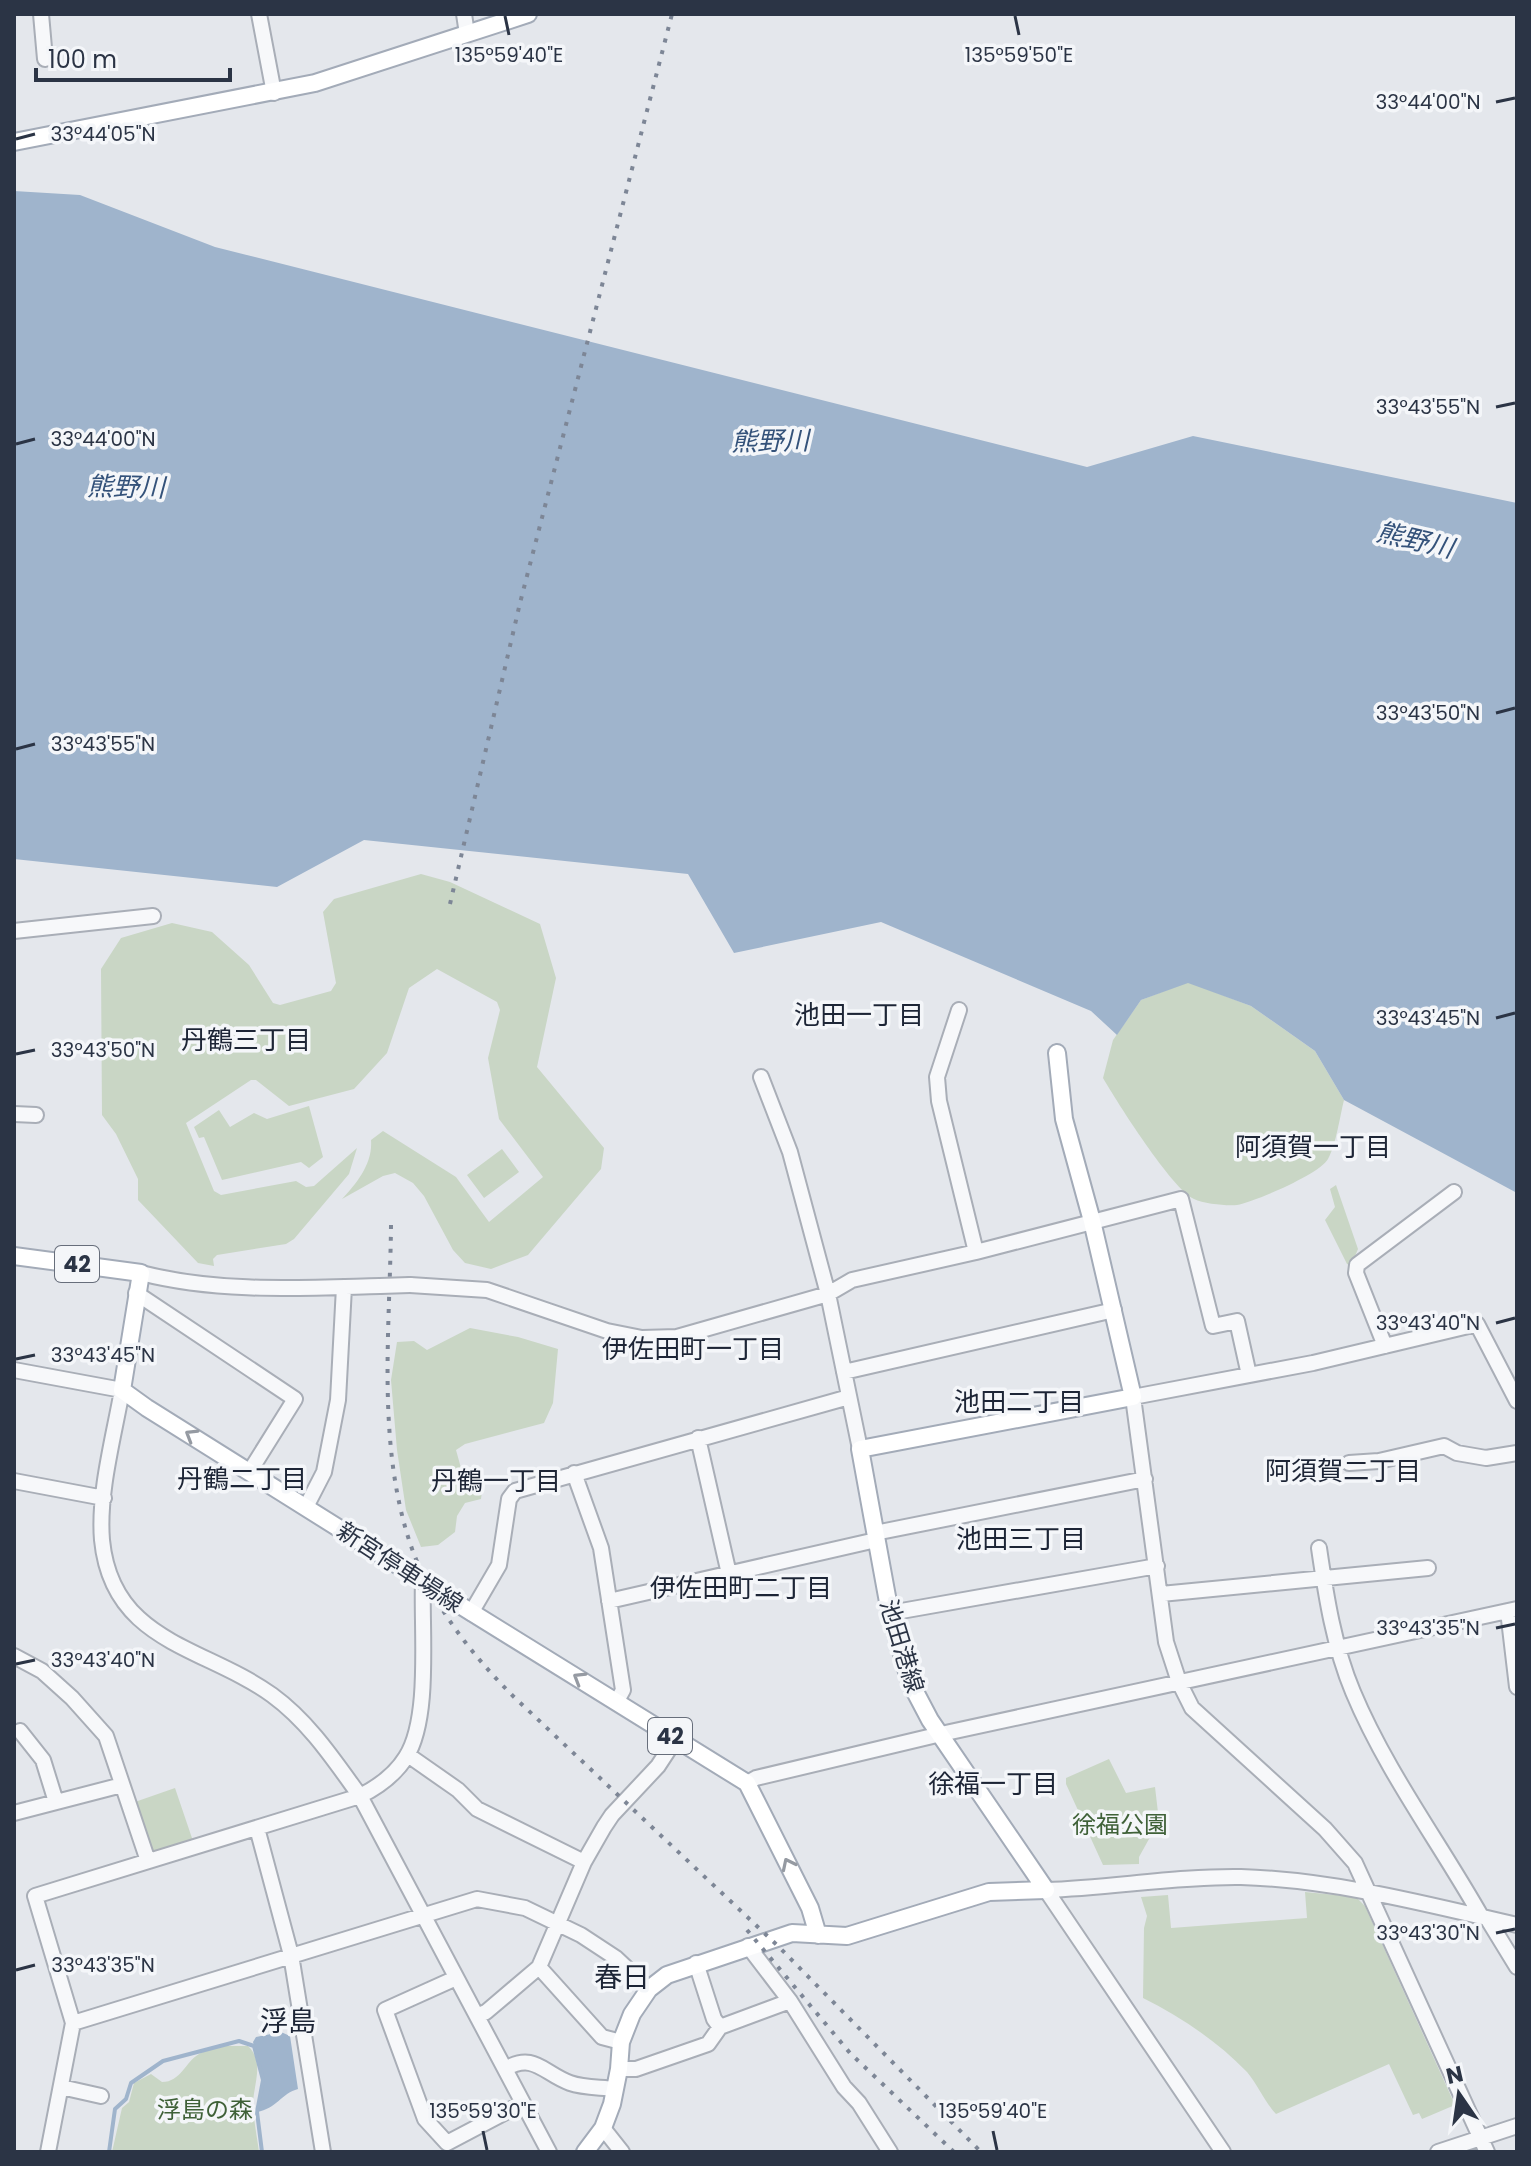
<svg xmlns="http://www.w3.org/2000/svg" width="1531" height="2166" font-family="Poppins,'Noto Sans JP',sans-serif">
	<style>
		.green { fill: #c9d6c5 }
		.water { fill: #9fb4cc }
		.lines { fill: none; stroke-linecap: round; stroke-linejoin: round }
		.stream { stroke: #9fb4cc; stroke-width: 4 }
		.minor-casing { stroke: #a9aeb7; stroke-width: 18 }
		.major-casing { stroke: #a3abb8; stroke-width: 20 }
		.minor { stroke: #f7f8fa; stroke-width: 14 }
		.major { stroke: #fff; stroke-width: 16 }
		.rail { stroke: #7d8696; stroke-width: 4; stroke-dasharray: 4 8; stroke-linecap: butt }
		.minor-bridge-casing { stroke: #a9aeb7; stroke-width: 18; stroke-linecap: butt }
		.major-bridge-casing { stroke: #a3abb8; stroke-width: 20; stroke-linecap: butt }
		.minor-bridge { stroke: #f7f8fa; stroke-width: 14 }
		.major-bridge { stroke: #fff; stroke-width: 16 }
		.oneway { stroke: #959aa2 }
		.ticks { fill: none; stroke: #2b3445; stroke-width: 3 }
		.labels { text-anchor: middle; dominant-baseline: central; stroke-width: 7; stroke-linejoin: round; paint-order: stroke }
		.shield { fill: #f4f6f9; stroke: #676e7b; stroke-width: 2 }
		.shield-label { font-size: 22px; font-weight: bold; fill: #2b3445 }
		.street-label { font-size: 24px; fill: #2b3445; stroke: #f4f6f9 }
		.park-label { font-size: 24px; fill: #3f6138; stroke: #f4f6f9 }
		.water-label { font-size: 26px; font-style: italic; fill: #34527a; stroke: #f4f6f9 }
		.neighbourhood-label { font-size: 26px; fill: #1d2536; stroke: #f4f6f9 }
		.quarter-label { font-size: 28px; fill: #1d2536; stroke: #f4f6f9 }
		.ticks-label { font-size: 20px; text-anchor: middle; fill: #2b3445; stroke: #f4f6f9; stroke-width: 7; stroke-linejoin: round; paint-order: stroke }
	</style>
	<rect width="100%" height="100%" fill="#e4e7ec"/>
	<!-- green -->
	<path class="green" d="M421,874L450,882L540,924L556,978L537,1067L604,1148L601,1169L528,1255L491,1269L465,1263L453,1250L424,1196L413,1183L395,1173L383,1176L342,1199C357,1183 373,1163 371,1140L383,1131L456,1177L489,1222L543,1177L499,1119L488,1058L500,1010L497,1002L437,969L409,988L387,1053L354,1089L289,1106L256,1080H251L186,1123L214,1191L221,1195L296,1181L306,1187L314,1186L357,1148L349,1174L294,1239L286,1244L217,1255L213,1259L214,1266L198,1263L138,1200V1179L116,1134L102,1115L101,969L121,938L172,923L212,932L249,965L273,1003L280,1005L331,991L336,983L323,912L334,899Z
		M1188,982L1251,1006L1315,1051L1344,1100C1340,1116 1336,1145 1328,1159C1320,1174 1254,1202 1237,1205C1227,1206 1204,1204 1194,1199C1172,1189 1117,1102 1103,1078L1113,1040L1141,1000Z
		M309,1106L323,1157L309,1168L301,1162L222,1180L204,1137L199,1138L194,1127L219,1110L230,1127L254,1113L267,1119Z
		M502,1149L519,1172L484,1198L467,1175Z
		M1336,1185L1358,1249L1351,1266L1347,1264L1325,1220L1335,1207L1330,1189Z
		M470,1328L518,1337L558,1349L553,1403L544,1423L465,1444L456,1450L464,1479L482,1490L481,1499L465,1503L457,1516L455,1532L438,1545L421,1547L406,1510L397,1450L391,1380L397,1342L414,1341L427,1350Z
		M1109,1759L1126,1793L1155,1787L1159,1821L1139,1857V1864L1103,1865L1066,1784V1778Z
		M175,1788L194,1844L150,1858L132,1803Z
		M1305,1892L1356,1897L1365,1906L1455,2105L1422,2119L1419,2113L1413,2115L1389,2064L1276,2114C1264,2101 1258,2085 1247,2072C1217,2041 1181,2017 1143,1998L1144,1928L1147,1916L1141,1897L1168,1895L1171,1928L1307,1918Z
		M226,2046H248C266,2063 252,2087 253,2107C254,2122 257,2137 259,2152H112L122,2108L129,2102L134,2083L151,2074L162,2082C181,2082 185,2062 199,2054C207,2049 217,2048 226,2046Z"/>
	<!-- water -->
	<path class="water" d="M14,191L80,195L215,247L1087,467L1193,436L1517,503V1193L1344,1100L1315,1051L1251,1006L1188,983L1141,1000L1117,1035L1091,1011L881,922L734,953L688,874L364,840L277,887L14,859Z
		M281,2032L290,2036L298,2089C282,2093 276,2109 257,2112L263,2080L253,2042L256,2037Z"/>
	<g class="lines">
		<!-- stream -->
		<path class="stream" d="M109,2152L115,2109L126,2099L131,2083L163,2061L239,2041L254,2046L263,2080L257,2112L262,2152"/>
		<!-- minor casing -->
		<g class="minor-casing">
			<path id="minor" d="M41,14L45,59
				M259,14L274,93
				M464,14L467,34
				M14,931L153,916
				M959,1010L937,1077L939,1101L976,1252
				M761,1077L790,1152L828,1294L860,1449
				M14,1114L36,1115
				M141,1273C218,1293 301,1288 380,1286
				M410,1285L487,1290L607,1331L642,1338L677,1337L828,1294L852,1280L976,1252L1181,1199L1213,1326L1237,1321L1249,1375
				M136,1293L295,1399L250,1471
				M1385,1346L1356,1273L1357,1265L1454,1192
				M14,1370L122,1390C114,1436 98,1493 102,1540C112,1643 204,1646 272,1695C309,1722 334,1760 360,1796L549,2152
				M844,1372L1114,1310
				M698,1438L729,1574
				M1349,1463L1379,1461L1444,1446L1457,1453L1486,1458L1517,1453
				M574,1473L601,1548L623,1690L617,1701
				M14,1481L104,1498
				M306,1507L324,1472L338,1400L344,1287
				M875,1533L1145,1479
				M1319,1548C1326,1596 1334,1647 1353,1692C1386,1771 1439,1842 1481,1916
				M1161,1594L1428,1568
				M609,1601L876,1540
				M1508,1611L1517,1687
				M471,1613L499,1565L509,1499L515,1491L849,1397
				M890,1613L1157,1566
				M14,1656L42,1671L72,1698L106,1736L148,1861
				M20,1731L43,1760L56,1802
				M408,1755L458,1790L477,1809L584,1862
				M747,1783L756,1778L941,1734L1517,1609
				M14,1813L122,1785
				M257,1828L291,1955L323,2152
				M1046,1890C1111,1888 1176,1876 1241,1877C1335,1880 1426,1904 1517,1925
				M1046,1890L1223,2152
				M1487,1918L1517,1967
				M748,1946L790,2001L844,2087L859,2103L890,2152
				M539,1967L602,2037L621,2042
				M456,1978L385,2010L425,2119L447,2143L523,2103
				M477,2016L486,2012L539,1967L584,1862L604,1827L612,1815L658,1766L675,1740
				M73,2023L477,1899L525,1908L581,1935L616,1958L649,1989
				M720,2027L790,2001
				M505,2069C534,2052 543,2073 570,2083C584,2088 600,2087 615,2089
				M619,2069H636L708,2044L720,2027L714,2019L696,1963
				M61,2087L101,2096
				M603,2128L622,2152
				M48,2152L73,2023L35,1896L360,1796C378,1787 395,1775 406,1757C431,1718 421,1629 423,1581
				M1438,2152L1517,2126
				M1487,2152L1355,1863L1325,1829L1192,1708L1179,1682L1166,1642L1133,1397L1313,1363L1477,1324L1517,1401"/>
		</g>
		<!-- major casing -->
		<g class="major-casing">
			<path id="major" d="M14,142L315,83L528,14
				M14,1256L141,1273L122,1390L147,1408L423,1581
				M450,1599L747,1783L810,1908L818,1935
				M1046,1890L930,1720L910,1682L890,1613L860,1449L1133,1397L1092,1221L1064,1119L1057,1053
				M585,2152L603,2128L612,2104L619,2069L621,2042L632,2014L649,1989L667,1975L792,1933L847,1936L989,1892L1046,1890"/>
		</g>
		<!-- minor -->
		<use href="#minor" class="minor"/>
		<!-- major -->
		<use href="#major" class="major"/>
		<!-- rail -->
		<path class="rail" d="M450,904L520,603L672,14
			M391,1225C390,1329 377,1440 409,1540C428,1599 469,1652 513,1696L778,1946L981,2152
			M747,1930L850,2053L954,2152"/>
		<!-- minor-bridge casing -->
		<g class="minor-bridge-casing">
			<path id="minor-bridge" d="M380,1286L410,1285"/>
		</g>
		<!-- major-bridge casing -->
		<g class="major-bridge-casing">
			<path id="major-bridge" d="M423,1581L450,1599"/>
		</g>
		<!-- minor-bridge -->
		<use href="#minor-bridge" class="minor-bridge"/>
		<!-- major-bridge -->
		<use href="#major-bridge" class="major-bridge"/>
	</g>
	<!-- one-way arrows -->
	<defs><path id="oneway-chevron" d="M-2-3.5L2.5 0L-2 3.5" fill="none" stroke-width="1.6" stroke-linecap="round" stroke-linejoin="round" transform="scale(2)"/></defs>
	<g class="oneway">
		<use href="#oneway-chevron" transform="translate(191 1435) rotate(-149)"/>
		<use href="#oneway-chevron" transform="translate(579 1678) rotate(-149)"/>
		<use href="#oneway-chevron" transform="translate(788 1864) rotate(-116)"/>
	</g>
	<!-- ticks -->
	<path class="ticks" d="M505,16L509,35M1015,16L1019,35M1496,102L1515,98M16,139L35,134M1496,407L1515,403M16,444L35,439M1496,713L1515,708M16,749L35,744M1496,1018L1515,1013M16,1054L35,1050M1496,1323L1515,1318M16,1359L35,1355M1496,1628L1515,1624M16,1664L35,1660M1496,1933L1515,1929M16,1970L35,1965M483,2131L487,2150M993,2131L997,2150"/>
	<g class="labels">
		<!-- shield labels -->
		<g class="shield">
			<rect x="55" y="1246" width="44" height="36" rx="6"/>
			<rect x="648" y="1718" width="44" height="36" rx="6"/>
		</g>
		<g class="shield-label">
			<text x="77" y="1264">42</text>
			<text x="670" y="1736">42</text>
		</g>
		<!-- street labels -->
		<g class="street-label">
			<text transform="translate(400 1567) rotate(33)">新宮停車場線</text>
			<text transform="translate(902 1646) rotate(73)">池田港線</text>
		</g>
		<!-- park labels -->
		<g class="park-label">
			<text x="1120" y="1824">徐福公園</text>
			<text x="205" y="2109">浮島の森</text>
		</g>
		<!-- water labels -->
		<g class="water-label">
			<text transform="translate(770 441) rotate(-1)">熊野川</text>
			<text transform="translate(126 487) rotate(1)">熊野川</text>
			<text transform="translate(1415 540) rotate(13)">熊野川</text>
		</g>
		<!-- neighbourhood labels -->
		<g class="neighbourhood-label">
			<text x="859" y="1015">池田一丁目</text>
			<text x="246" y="1040">丹鶴三丁目</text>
			<text x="1313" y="1147">阿須賀一丁目</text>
			<text x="693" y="1349">伊佐田町一丁目</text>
			<text x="1019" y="1402">池田二丁目</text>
			<text x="1343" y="1471">阿須賀二丁目</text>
			<text x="242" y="1479">丹鶴二丁目</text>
			<text x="496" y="1481">丹鶴一丁目</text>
			<text x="1021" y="1539">池田三丁目</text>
			<text x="741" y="1588">伊佐田町二丁目</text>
			<text x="993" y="1784">徐福一丁目</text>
		</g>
		<!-- quarter labels -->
		<g class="quarter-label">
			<text x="622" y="1977">春日</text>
			<text x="288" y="2021">浮島</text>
		</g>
	</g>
	<g class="ticks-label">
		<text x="509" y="62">135°59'40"E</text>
		<text x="1019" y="62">135°59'50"E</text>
		<text x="1428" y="109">33°44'00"N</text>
		<text x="103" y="141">33°44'05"N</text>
		<text x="1428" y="414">33°43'55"N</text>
		<text x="103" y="446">33°44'00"N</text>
		<text x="1428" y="720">33°43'50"N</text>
		<text x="103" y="751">33°43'55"N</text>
		<text x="1428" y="1025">33°43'45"N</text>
		<text x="103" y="1057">33°43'50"N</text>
		<text x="1428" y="1330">33°43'40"N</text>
		<text x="103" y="1362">33°43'45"N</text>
		<text x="1428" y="1635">33°43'35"N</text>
		<text x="103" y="1667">33°43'40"N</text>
		<text x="1428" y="1940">33°43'30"N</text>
		<text x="103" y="1972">33°43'35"N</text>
		<text x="483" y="2118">135°59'30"E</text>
		<text x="993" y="2118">135°59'40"E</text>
	</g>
	<!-- border -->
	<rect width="1531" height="2166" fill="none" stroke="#2b3445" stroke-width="32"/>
	<!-- north arrow -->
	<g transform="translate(1459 2094) rotate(347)" stroke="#f4f6f9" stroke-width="6" paint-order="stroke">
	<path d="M0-6L14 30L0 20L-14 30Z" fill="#2b3445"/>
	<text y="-12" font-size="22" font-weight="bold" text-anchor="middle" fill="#2b3445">N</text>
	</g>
	<!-- scale -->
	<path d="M36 68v12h194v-12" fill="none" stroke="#2b3445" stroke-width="4"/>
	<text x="48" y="68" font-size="24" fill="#2b3445" stroke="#f4f6f9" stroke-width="6" paint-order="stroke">100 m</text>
</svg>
